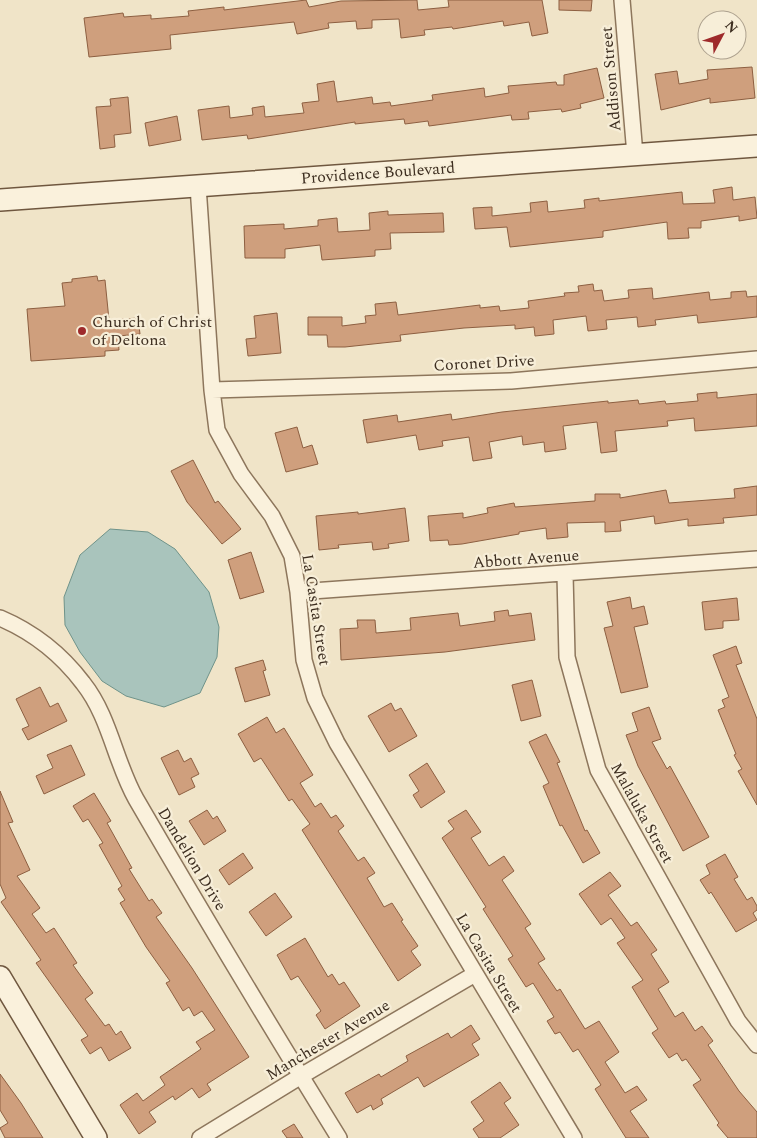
<svg xmlns="http://www.w3.org/2000/svg" width="757" height="1138" font-family="Spectral,serif">
	<style>
		.water { fill: #a9c4bc; stroke: #6f938a }
		.building { fill: #cf9f7d; stroke: #8d5f41 }
		.lines { fill: none; stroke-linecap: round; stroke-linejoin: round }
		.street-casing { stroke: #8d765c; stroke-width: 18 }
		.secondary-casing { stroke: #6f573f; stroke-width: 24 }
		.street { stroke: #faf1dc; stroke-width: 15 }
		.secondary { stroke: #faf1dc; stroke-width: 21 }
		.poi-dot { fill: #9e2a2b; stroke: #f7eed8; stroke-width: 2 }
		.labels { text-anchor: middle; dominant-baseline: central; stroke-width: 4.5; stroke-linejoin: round; paint-order: stroke }
		.street-label { font-size: 16px; fill: #3d2e20; stroke: #f7eed8 }
		.poi-label { font-size: 16px; fill: #3d2e20; stroke: #f7eed8; text-anchor: start }
	</style>
	<rect width="100%" height="100%" fill="#f0e4c8"/>
	<!-- water -->
	<path class="water" d="M110,529L148,532L175,549L209,592L219,627L217,657L200,693L164,707L126,696L102,681L80,652L65,625L64,597L80,555Z"/>
	<!-- building -->
	<path class="building" d="M306,0L309,7L341,1L417,0L418,10L449,7L448,0H542L548,33L532,36L529,22L504,26L503,21L453,29L452,27L424,30L425,35L401,38L399,19L372,20V28L357,29L356,21L328,23L329,28L297,34L294,22L170,35L171,49L89,57L84,18L123,13L124,17L151,15V19L189,16L188,11L224,7V10Z
		M559,0H592L591,11L559,10Z
		M752,67L755,98L710,103V98L661,110L655,74L677,71L679,84L708,79L707,70Z
		M597,68L604,98L580,104L581,108L562,112L561,109L528,112L529,119L512,120L511,115L429,126L428,121L405,124L404,119L355,124V122L248,139L247,135L202,140L198,110L229,106L230,118L253,115L252,108L264,106L265,117L304,113L302,103L319,101L317,84L334,81L337,102L372,97L373,104L390,102L391,106L433,100L432,95L454,92L484,88L485,97L509,93L508,86L556,82L557,85H564V75Z
		M128,97L131,133L114,135L115,147L100,149L96,107L111,106L110,99Z
		M177,116L181,140L149,146L145,123Z
		M732,187L733,200L755,197L757,218L739,221V216L701,221V228H688L689,238L668,239L667,222L603,231V237L510,247L507,227L475,229L473,208L492,207V216L531,212L530,203L547,201L548,212L585,208L584,200L599,198V201L682,192L683,204L715,203L713,190Z
		M388,211V215L443,213L444,232L390,233L391,249L375,250V256L322,260L320,245L285,249V258H245L244,226L284,224V229L318,226V220L337,218L338,232L370,230L369,213Z
		M97,276L98,281L105,280L109,320L138,318L140,334L118,336L119,350L105,351V356L31,361L27,309L65,306L62,283L72,282V279Z
		M593,284L594,291L602,290L604,301L629,298L628,290L652,288L653,299L709,292L710,300L731,298V292L746,291L747,297L757,296V317L698,323L697,315L655,320L656,325L638,327L637,317L606,320L607,329L588,331L586,316L553,320L554,334L535,336L534,327L515,329V325L464,328L400,335L401,341L345,347H328L327,335H308V317H342V326L366,323L365,316L376,315L375,304L396,302L398,315L480,305V308L499,306L500,311L529,308L528,301L565,296L564,293L579,292L578,286Z
		M277,313L281,353L248,356L246,339L256,338L254,316Z
		M717,392V398L757,394V426L695,431L694,418L667,421L668,426L615,431L617,451L601,453L597,422L563,426L566,449L545,452L544,442L523,445L522,436L489,442L492,458L473,461L469,437L442,441L443,446L419,450L416,435L367,443L363,420L397,415L398,422L451,414L452,420L502,412L608,401V403L638,400L639,404L665,401L666,404L698,401L697,394Z
		M297,427L303,448L312,445L318,464L286,472L275,433Z
		M193,460L215,503L218,501L241,529L222,544L187,502L171,471Z
		M757,486V515L723,518L724,523L688,526V519L655,524L654,516L620,521L621,531L605,532V522L567,523L568,537L547,539L546,528L519,532V534L462,544L449,545L448,540L430,541L428,516L463,513V518L488,513L487,508L514,503L515,507L595,501V494H620V498L666,490L669,503L735,498L734,489Z
		M405,508L409,541L388,544L389,548L373,550L372,542L338,545L339,548L319,550L316,516L358,512V514Z
		M251,552L264,592L240,599L228,560Z
		M630,597L632,609L644,606L648,624L634,627L648,687L621,693L604,628L613,626L607,602Z
		M737,598L739,620L723,621V628L705,630L702,602Z
		M508,610L509,616L531,613L535,640L445,652L341,660L340,629L358,628L357,620H375L376,633L411,630L410,618L458,613L460,626L495,621L494,612Z
		M736,646L742,663L736,665L757,719V805L738,771L742,769L734,755L736,754L718,710L725,707L722,700L729,697L713,655Z
		M263,660L266,670L263,671L270,695L245,702L235,668Z
		M532,680L541,716L521,721L512,685Z
		M40,687L50,707L58,703L67,721L28,740L22,729L29,726L16,699Z
		M391,703L395,711L401,708L417,736L389,752L368,716Z
		M649,707L661,739L652,742L667,769L670,766L709,837L683,851L638,766L626,735L638,731L632,713Z
		M267,717L276,733L284,728L313,775L300,783L315,807L321,803L331,818L336,815L344,826L338,831L358,861L364,857L375,873L367,878L384,907L392,903L403,920L401,921L418,946L411,951L421,965L398,981L302,830L310,824L292,799L289,801L261,758L254,762L238,734Z
		M546,734L560,762L557,763L585,831L587,830L600,853L583,863L562,825L560,826L543,786L549,783L529,742Z
		M71,745L85,775L44,794L36,776L53,768L47,755Z
		M178,750L184,762L191,758L199,774L191,778L195,787L179,795L161,758Z
		M427,763L445,792L421,808L413,795L419,791L409,775Z
		M0,791L13,822L8,823L30,870L17,876L40,908L32,914L46,933L54,928L77,963L73,965L93,993L85,999L105,1026L109,1024L116,1035L121,1031L131,1048L109,1061L101,1047L90,1054L81,1040L88,1036L36,963L41,960L1,902L6,898L0,884Z
		M94,793L111,821L107,823L132,868L129,869L149,901L152,899L162,913L156,917L192,968L249,1057L207,1084L211,1090L199,1098L192,1088L175,1100L173,1096L149,1112L156,1122L139,1134L120,1105L137,1093L143,1101L165,1085L160,1077L201,1049L196,1042L215,1030L202,1011L194,1016L189,1007L183,1011L166,983L170,981L146,947L120,903L125,900L118,889L122,886L99,845L103,843L88,819L83,822L73,806Z
		M207,810L213,819L217,816L226,831L204,845L189,821Z
		M466,810L481,832L471,838L489,866L504,856L514,871L502,880L531,924L525,928L545,959L538,963L557,991L560,989L585,1029L599,1021L619,1052L605,1062L625,1093L637,1086L647,1100L630,1111L649,1138H626L595,1089L601,1085L578,1049L573,1052L560,1032L555,1034L547,1021L554,1017L533,983L526,987L508,959L513,956L483,909L486,907L442,838L454,829L448,821Z
		M243,853L253,868L229,885L219,870Z
		M725,854L738,877L734,879L747,900L752,897L757,906V910L753,913L757,920L736,932L711,892L709,894L700,880L710,874L706,865Z
		M610,872L621,886L608,895L631,926L637,922L657,950L651,954L669,982L658,989L675,1017L683,1012L695,1031L702,1026L713,1041L708,1045L739,1091L757,1112V1138H728L717,1125L719,1123L693,1085L701,1080L686,1059L682,1061L677,1053L669,1058L652,1033L658,1029L632,987L643,980L617,943L625,938L611,918L601,925L579,894Z
		M275,893L292,917L266,936L249,912Z
		M305,938L328,977L332,974L339,985L344,982L360,1006L325,1029L316,1015L321,1011L298,976L291,980L277,955Z
		M471,1025L480,1039L472,1044L479,1055L424,1087L418,1077L381,1099L383,1104L373,1110L371,1105L357,1113L345,1093L379,1074L381,1077L408,1061L406,1056L448,1033L451,1038Z
		M0,1074L21,1103L43,1138H5L0,1128L8,1123L0,1110Z
		M500,1082L511,1098L504,1103L519,1125L500,1138H479L473,1129L484,1121L471,1102Z
		M294,1124L303,1138H287L282,1131Z"/>
	<g class="lines">
		<!-- street casing -->
		<g class="street-casing">
			<path id="street" d="M622,0L635,155
				M198,186L212,390L217,430L241,474L272,516L292,556L298,592L304,660L315,698L337,743L574,1138
				M212,390L511,381L757,359
				M565,574L567,657L598,770L738,1021L757,1045
				M298,592L757,559
				M0,618C33,632 61,654 83,683C110,717 115,762 136,799C202,913 270,1026 339,1138
				M200,1138L301,1076L475,974"/>
		</g>
		<!-- secondary casing -->
		<g class="secondary-casing">
			<path id="secondary" d="M0,200L757,146
				M0,977L96,1138"/>
		</g>
		<!-- street -->
		<use href="#street" class="street"/>
		<!-- secondary -->
		<use href="#secondary" class="secondary"/>
	</g>
	<!-- markers -->
	<circle class="poi-dot" cx="82" cy="331" r="5"/>
	<g class="labels">
		<!-- street labels -->
		<g class="street-label">
			<text transform="translate(611 79) rotate(-95)">Addison Street</text>
			<text transform="translate(378 173) rotate(-4)">Providence Boulevard</text>
			<text transform="translate(484 363) rotate(-3)">Coronet Drive</text>
			<text transform="translate(526 559) rotate(-4)">Abbott Avenue</text>
			<text transform="translate(316 610) rotate(81)">La Casita Street</text>
			<text transform="translate(642 813) rotate(61)">Malaluka Street</text>
			<text transform="translate(192 859) rotate(59)">Dandelion Drive</text>
			<text transform="translate(489 963) rotate(59)">La Casita Street</text>
			<text transform="translate(328 1040) rotate(-31)">Manchester Avenue</text>
		</g>
		<!-- poi labels -->
		<g class="poi-label">
			<text x="92" y="322">Church of Christ<tspan x="92" dy="18">of Deltona</tspan></text>
		</g>
	</g>
	<!-- north arrow -->
	<g transform="translate(722 35) rotate(49)"><circle r="24" fill="#f7eed8" stroke="#ada18e"/>
	<path d="M0-4L9 19L0 12L-9 19Z" fill="#9e2a2b"/>
	<text y="-8" font-size="14" font-weight="bold" text-anchor="middle" fill="#3d2e20">N</text>
	</g>
</svg>
